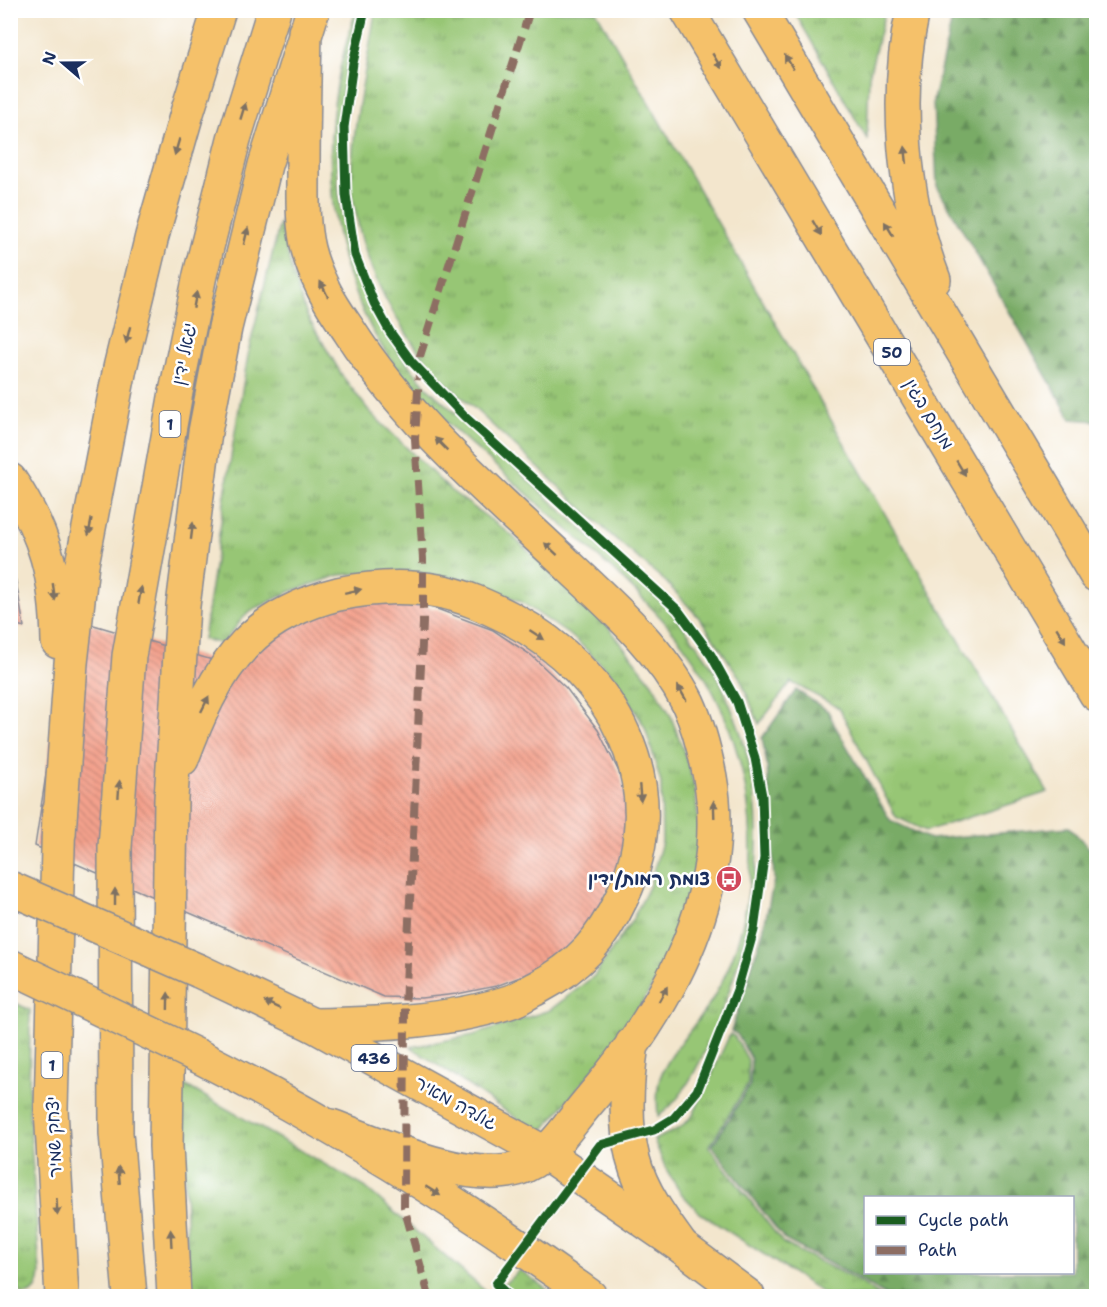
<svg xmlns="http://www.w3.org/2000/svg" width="1107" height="1307" font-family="'Shantell Sans','Playpen Sans Hebrew',sans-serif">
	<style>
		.grass { fill: url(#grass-tufts); stroke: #597a6a; stroke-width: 1.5 }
		.forest { fill: url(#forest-firs); stroke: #4a6d62; stroke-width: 1.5; fill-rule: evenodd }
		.building { fill: url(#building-back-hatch) }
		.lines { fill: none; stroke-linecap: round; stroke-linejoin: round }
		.primary-casing { stroke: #878a96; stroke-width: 36 }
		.highway-casing { stroke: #878a96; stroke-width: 36 }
		.primary { stroke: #f5c16b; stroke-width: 33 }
		.highway { stroke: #f5c16b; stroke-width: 33 }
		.primary-bridge-casing { stroke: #878a96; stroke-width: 36; stroke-linecap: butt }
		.primary-bridge { stroke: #f5c16b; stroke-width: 33 }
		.quiet { stroke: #8d6e63; stroke-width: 8; stroke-dasharray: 15 8; stroke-linecap: butt }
		.cycleway-casing { stroke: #fff; stroke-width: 13 }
		.cycleway { stroke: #1b5e20; stroke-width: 9 }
		.oneway { fill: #7d7164 }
		.labels { text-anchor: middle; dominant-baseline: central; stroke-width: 5; stroke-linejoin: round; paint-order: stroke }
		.shield { fill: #fff; stroke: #5f6d8e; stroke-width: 1.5 }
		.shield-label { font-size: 16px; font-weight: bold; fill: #1b2f5e }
		.street-label { font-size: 18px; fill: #1b2f5e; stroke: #fff }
		.poi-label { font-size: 18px; font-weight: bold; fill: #1b2f5e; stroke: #fff; text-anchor: end }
	</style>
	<defs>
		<pattern id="grass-tufts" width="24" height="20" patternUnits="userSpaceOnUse" patternTransform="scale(1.5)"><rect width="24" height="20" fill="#97c675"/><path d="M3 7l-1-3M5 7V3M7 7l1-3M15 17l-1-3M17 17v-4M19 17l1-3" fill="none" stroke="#7aa163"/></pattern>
		<pattern id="forest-firs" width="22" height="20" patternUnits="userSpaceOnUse" patternTransform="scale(1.5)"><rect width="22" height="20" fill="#79ab66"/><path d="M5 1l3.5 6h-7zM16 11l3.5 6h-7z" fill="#628c57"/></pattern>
		<pattern id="building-back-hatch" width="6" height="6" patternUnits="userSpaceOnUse" patternTransform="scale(1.5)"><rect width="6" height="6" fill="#f4a18c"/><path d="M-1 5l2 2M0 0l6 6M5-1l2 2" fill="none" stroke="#c58476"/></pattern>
	</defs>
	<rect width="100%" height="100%" fill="#fff"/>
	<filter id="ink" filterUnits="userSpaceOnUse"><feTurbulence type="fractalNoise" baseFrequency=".0167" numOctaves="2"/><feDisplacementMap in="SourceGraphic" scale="12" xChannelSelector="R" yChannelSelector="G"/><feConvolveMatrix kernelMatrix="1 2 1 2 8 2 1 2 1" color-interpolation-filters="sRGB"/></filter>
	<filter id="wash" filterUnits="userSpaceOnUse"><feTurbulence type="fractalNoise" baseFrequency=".008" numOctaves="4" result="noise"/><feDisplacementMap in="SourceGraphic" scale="24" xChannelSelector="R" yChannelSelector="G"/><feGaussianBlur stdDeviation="1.35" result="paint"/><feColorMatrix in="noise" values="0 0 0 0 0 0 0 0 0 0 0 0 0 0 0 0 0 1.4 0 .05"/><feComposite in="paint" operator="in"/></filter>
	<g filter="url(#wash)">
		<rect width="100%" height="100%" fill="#f3e6cd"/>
		<!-- grass -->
		<path class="grass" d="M356,11H359C322,151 325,274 427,387L671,611C687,631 703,651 716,673C722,684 726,696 731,707C776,812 758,923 716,1026C705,1053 683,1102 658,1116C657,1104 656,1090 660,1078C668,1054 699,1022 713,998C758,922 760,824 734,742C706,654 650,603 584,544C550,514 516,484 482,454C455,430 427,406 404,378C320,272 314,135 356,11Z
			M375,11H596L881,507L1048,792L926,831L896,817L839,708L791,682L759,724L740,678L702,621L666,582L612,536L434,371C396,324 367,274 356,214C354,205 351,196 351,187C351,128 367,69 375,11Z
			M794,11H885L869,76L867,139Z
			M280,222L292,272L307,316L343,377L370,412L450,490L509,533L606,624L652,683L670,714L683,749L695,788L699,831L696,865L690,897L657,979L620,1038L540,1134L411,1047L474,1035L550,1010L594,976L631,922L649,887L662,842L661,783L645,727L615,677L575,639L520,601L465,579L388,571L340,575L289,592L248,612L222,644L203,639L232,450L249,349Z
			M11,1001L30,1010L29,1112L40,1273C39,1285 37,1293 24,1295L20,1292L10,1276Z
			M730,1034L735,1037L748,1060V1084L709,1147L783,1243L858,1281L880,1296H827L811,1285L700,1213L680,1192L666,1169L654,1140L680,1128L693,1115Z
			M181,1083L365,1187L491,1296H189Z
			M520,1270L556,1296H517L504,1284Z"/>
		<!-- forest -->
		<path class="forest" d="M954,11H1096V421L1071,419L937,186L933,100Z
			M796,690L828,711L835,726L890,820L930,839L1069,827L1096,855V1296H886L859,1279L785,1240L712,1146L750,1085L751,1059L737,1034L731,1031L763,931L774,880L767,765L762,738ZM866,1198H1072V1272H866Z"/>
		<g id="blocks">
			<!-- building -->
			<path class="building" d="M11,566L16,581L24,627L10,623Z
				M405,602L437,609L493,630L531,655L566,688L598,730L621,776L629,814L622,854L596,921L567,948L534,972L496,986L457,994L421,998L384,997L35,846L70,618L236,667L276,634L349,603Z"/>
		</g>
	</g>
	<g filter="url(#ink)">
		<use href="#blocks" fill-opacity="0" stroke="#878a96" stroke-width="1.5"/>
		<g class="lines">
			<!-- primary casing -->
			<g class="primary-casing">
				<path id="primary" d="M199,971L313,1025L545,1153L682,1247L748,1296
					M200,1057C336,1126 466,1207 590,1296"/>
			</g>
			<!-- highway casing -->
			<g class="highway-casing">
				<path id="highway" d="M687,10L1096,694
					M759,10L1096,575
					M913,10C894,96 903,199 934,280
					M305,32C304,79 303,126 303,172C303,198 302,224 308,249C311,261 316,274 322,286C329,302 340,317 350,332C409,424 493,494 572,569C615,609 661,650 688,703C699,727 705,752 710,777C732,900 661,1017 584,1107C566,1129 546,1161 517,1169C465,1184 381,1144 331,1126
					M10,480C46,533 57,579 58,642
					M182,759C197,718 215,675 246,643C270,618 305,602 338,594C372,587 404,585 438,591C463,595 488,607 510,618C613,672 675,786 622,897C602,940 579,966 537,988C528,992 520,998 512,1001C450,1022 377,1024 313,1025
					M59,811L51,1109L62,1296
					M59,834L71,663L82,564L120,368L152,236L187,113L219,10
					M632,1044C627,1078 624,1124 633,1159C641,1191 663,1221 682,1247
					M130,1296L116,1133L115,847L129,656L176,392L200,275L234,139L274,10
					M174,1296L166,1146L171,799L183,606L205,432L225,328L265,165L313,10"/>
			</g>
			<!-- primary -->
			<use href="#primary" class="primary"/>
			<!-- highway -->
			<use href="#highway" class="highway"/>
			<!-- primary-bridge casing -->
			<g class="primary-bridge-casing">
				<path id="primary-bridge" d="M10,888L199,971
					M10,966L200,1057"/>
			</g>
			<!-- primary-bridge -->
			<use href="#primary-bridge" class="primary-bridge"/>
			<!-- quiet -->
			<path class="quiet" d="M429,1296L404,1207L405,1006L423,623V559L415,439L420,356L530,10"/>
			<!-- cycleway casing -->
			<g class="cycleway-casing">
				<path id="cycleway" d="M365,10L353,63L344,127L346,195L355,255L374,303L390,332L411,361L464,416L678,610L711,655L737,702L755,758L762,796L764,858L754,930L737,990L697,1091L674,1118L654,1130L600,1145L496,1284L509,1296"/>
			</g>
			<!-- cycleway -->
			<use href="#cycleway" class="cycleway"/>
		</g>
		<!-- one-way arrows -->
		<defs><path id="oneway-solid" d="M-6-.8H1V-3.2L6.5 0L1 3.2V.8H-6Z" transform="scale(1.5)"/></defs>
		<g class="oneway">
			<use href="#oneway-solid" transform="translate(717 61) rotate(59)"/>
			<use href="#oneway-solid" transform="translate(789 62) rotate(-121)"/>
			<use href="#oneway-solid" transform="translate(243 111) rotate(-73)"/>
			<use href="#oneway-solid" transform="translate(177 147) rotate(106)"/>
			<use href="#oneway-solid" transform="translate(906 155) rotate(-96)"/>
			<use href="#oneway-solid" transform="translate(817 228) rotate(59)"/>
			<use href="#oneway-solid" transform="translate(889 229) rotate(-121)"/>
			<use href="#oneway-solid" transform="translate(246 236) rotate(-76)"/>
			<use href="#oneway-solid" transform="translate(324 289) rotate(-117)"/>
			<use href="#oneway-solid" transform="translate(195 300) rotate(-79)"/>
			<use href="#oneway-solid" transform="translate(128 335) rotate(104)"/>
			<use href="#oneway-solid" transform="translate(441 444) rotate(-135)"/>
			<use href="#oneway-solid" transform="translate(961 468) rotate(59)"/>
			<use href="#oneway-solid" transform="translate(90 527) rotate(101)"/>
			<use href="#oneway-solid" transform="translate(192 531) rotate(-83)"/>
			<use href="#oneway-solid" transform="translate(551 549) rotate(-137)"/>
			<use href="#oneway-solid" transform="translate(353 591) rotate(-12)"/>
			<use href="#oneway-solid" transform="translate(54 592) rotate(82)"/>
			<use href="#oneway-solid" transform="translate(140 595) rotate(-80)"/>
			<use href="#oneway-solid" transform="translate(537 635) rotate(33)"/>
			<use href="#oneway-solid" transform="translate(1061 635) rotate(59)"/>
			<use href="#oneway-solid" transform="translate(682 693) rotate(-120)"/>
			<use href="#oneway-solid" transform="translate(205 704) rotate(-64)"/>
			<use href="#oneway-solid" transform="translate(119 789) rotate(-86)"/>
			<use href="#oneway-solid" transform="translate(640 793) rotate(85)"/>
			<use href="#oneway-solid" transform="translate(714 809) rotate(-92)"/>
			<use href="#oneway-solid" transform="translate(115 897) rotate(-90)"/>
			<use href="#oneway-solid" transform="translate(663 994) rotate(-61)"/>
			<use href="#oneway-solid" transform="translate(168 1001) rotate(-89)"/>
			<use href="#oneway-solid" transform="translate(272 1005) rotate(-155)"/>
			<use href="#oneway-solid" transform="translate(119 1175) rotate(-95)"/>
			<use href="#oneway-solid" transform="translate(433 1191) rotate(32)"/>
			<use href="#oneway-solid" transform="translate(57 1207) rotate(87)"/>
			<use href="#oneway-solid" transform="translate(171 1238) rotate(-93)"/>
		</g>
	</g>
	<!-- icons -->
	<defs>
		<g id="bus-disc" transform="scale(1.35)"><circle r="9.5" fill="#d1495b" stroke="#fff"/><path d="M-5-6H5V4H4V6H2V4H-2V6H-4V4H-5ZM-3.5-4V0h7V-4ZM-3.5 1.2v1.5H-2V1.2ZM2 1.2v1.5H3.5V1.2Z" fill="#fff"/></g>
	</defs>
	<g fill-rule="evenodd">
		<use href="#bus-disc" x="729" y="879"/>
	</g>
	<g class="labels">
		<!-- shield labels -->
		<g class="shield">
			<rect x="874" y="339" width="36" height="26" rx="4.5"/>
			<rect x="159.5" y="411" width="21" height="26" rx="4.5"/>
			<rect x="351.5" y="1045" width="45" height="26" rx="4.5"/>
			<rect x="41.5" y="1052" width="21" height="26" rx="4.5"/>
		</g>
		<g class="shield-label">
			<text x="892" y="352">50</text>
			<text x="170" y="424">1</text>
			<text x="374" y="1058">436</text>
			<text x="52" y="1065">1</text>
		</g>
		<!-- street labels -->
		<g class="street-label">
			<text transform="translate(184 354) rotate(-79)">יגאל ידין</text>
			<text transform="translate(929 414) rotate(59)">מנחם בגין</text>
			<text transform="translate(456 1103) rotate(29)">גולדה מאיר</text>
			<text transform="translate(54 1137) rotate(-92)">יצחק שמיר</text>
		</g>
		<!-- poi labels -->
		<g class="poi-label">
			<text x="710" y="879">צומת רמות/ידין</text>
		</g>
	</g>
	<!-- margin -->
	<rect width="1107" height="1307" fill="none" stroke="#fff" stroke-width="36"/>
	<!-- legend -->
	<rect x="864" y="1196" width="210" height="78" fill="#ffffff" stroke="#a4acbf" stroke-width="1.5"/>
	<rect x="876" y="1216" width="30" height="9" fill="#1b5e20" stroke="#a4acbf" stroke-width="1.5"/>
	<text x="918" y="1226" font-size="18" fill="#1b2f5e">Cycle path</text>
	<rect x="876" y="1246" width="30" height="9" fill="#8d6e63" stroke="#a4acbf" stroke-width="1.5"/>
	<text x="918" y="1256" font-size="18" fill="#1b2f5e">Path</text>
	<!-- north arrow -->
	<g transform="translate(63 63) rotate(290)" stroke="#ffffff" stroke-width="4.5" paint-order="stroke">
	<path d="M0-4.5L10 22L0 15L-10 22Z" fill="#1b2f5e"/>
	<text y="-9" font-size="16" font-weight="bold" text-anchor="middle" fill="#1b2f5e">N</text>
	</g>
</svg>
